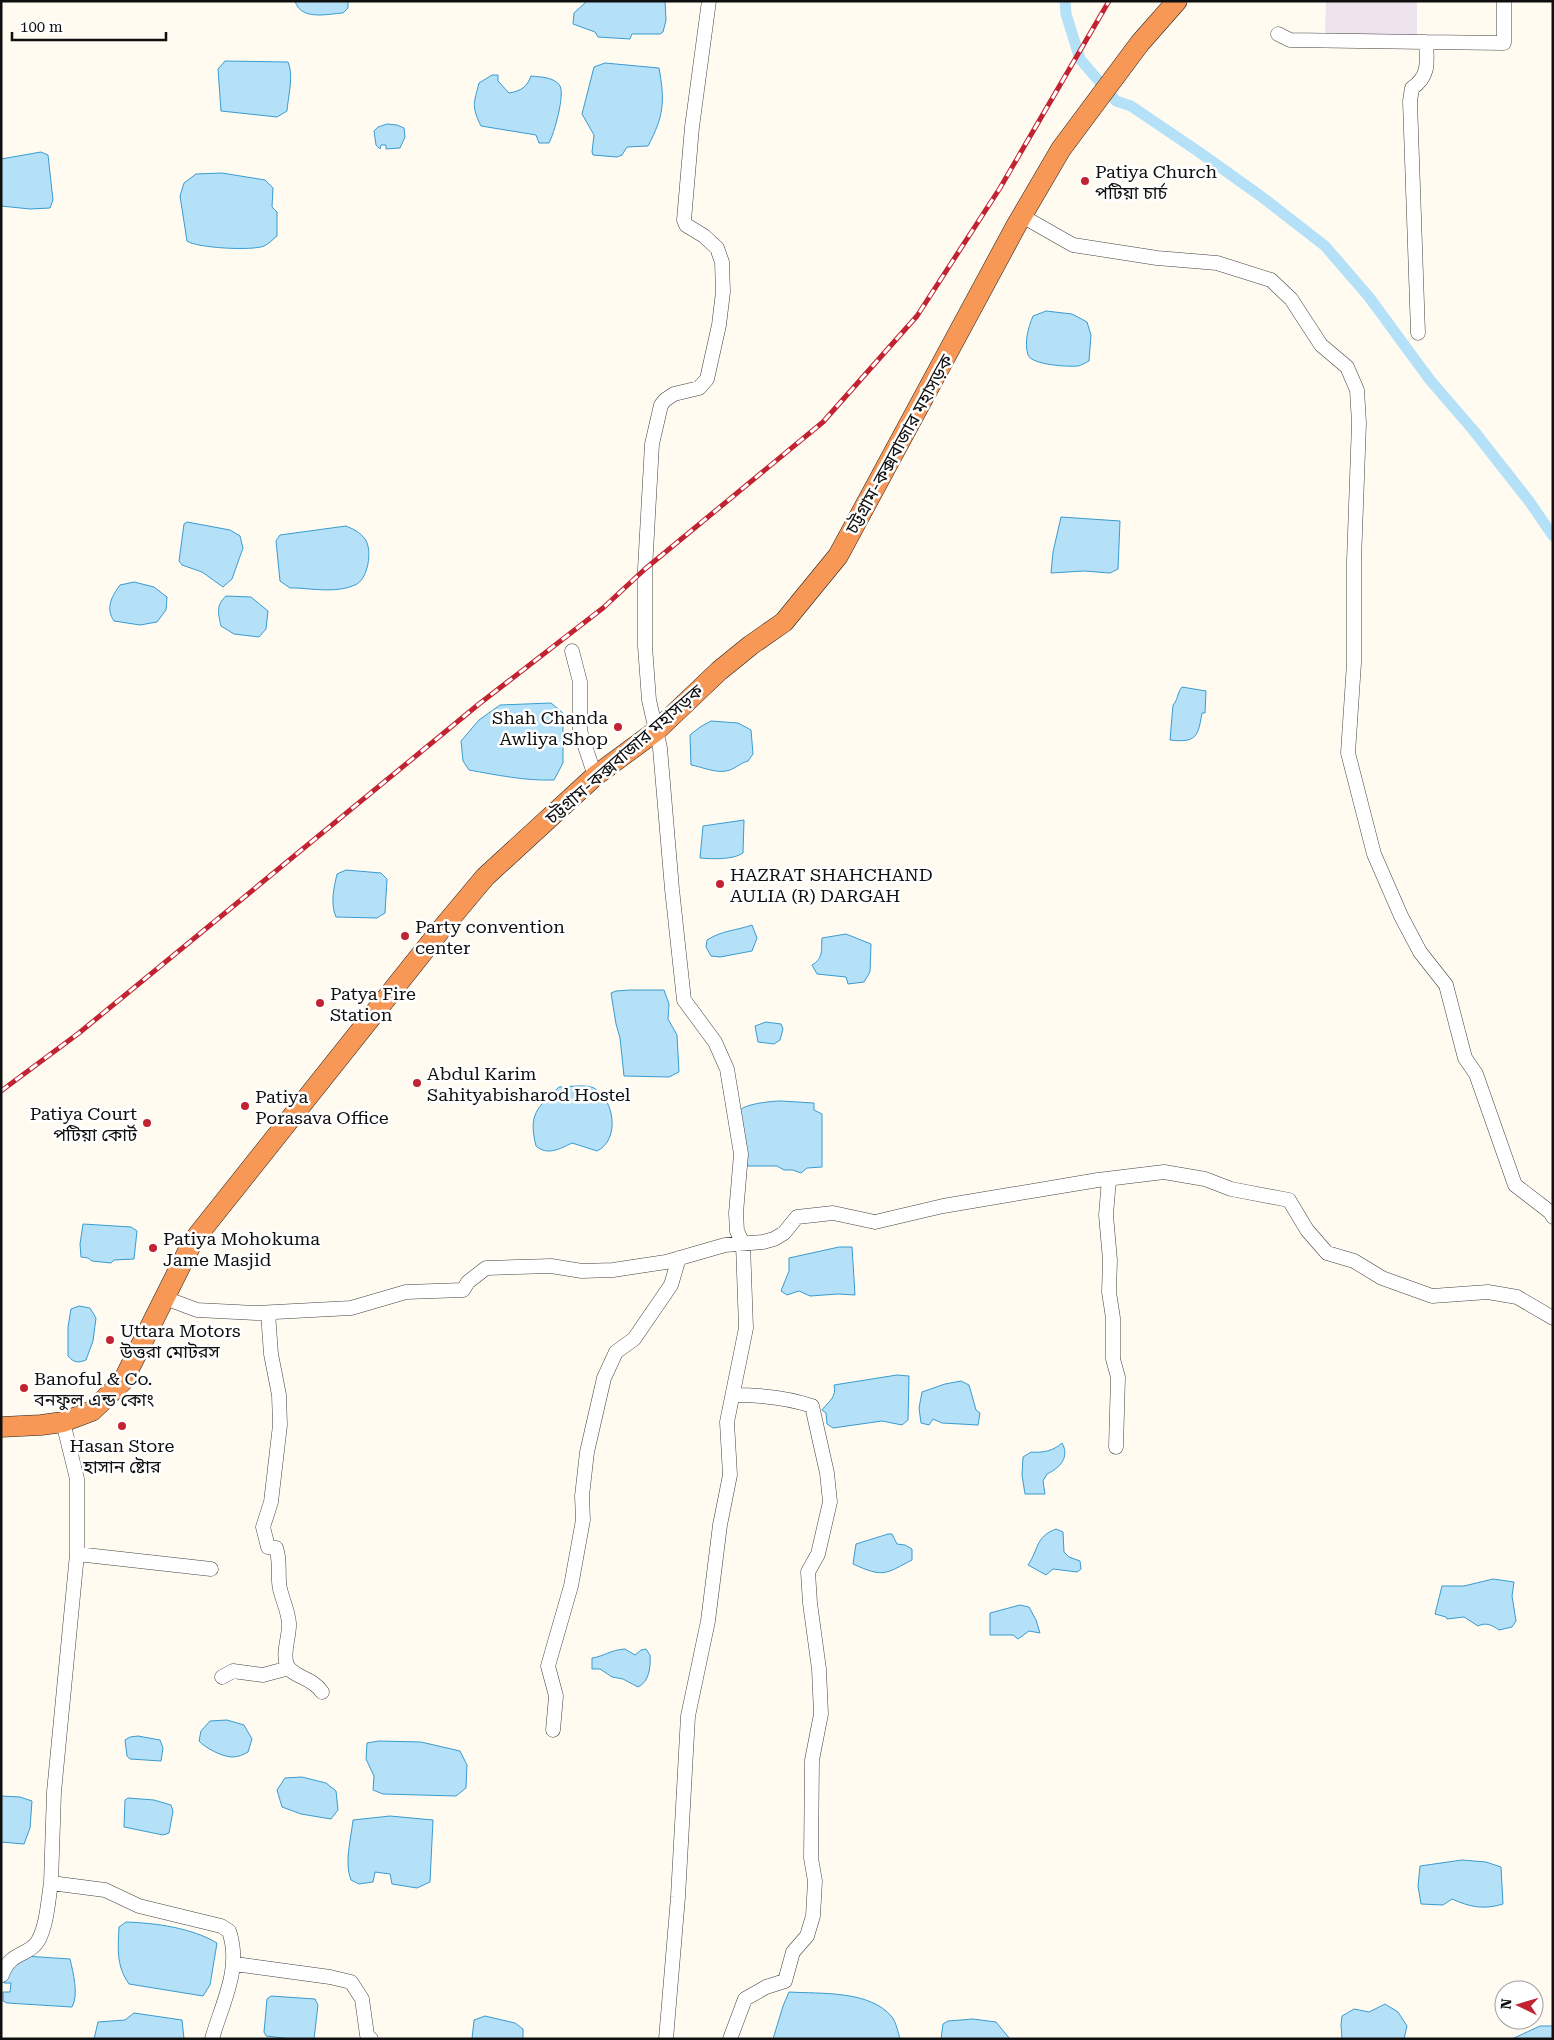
<svg xmlns="http://www.w3.org/2000/svg" width="1554" height="2040" font-family="'Roboto Serif','Noto Sans Bengali',serif">
	<style>
		.industrial { fill: #ece3ed }
		.water { fill: #b4e1f8; stroke: #399bd0 }
		.lines { fill: none; stroke-linecap: round; stroke-linejoin: round }
		.canal { stroke: #b4e1f8; stroke-width: 11 }
		.minor-casing { stroke: #424242; stroke-width: 15 }
		.highway-casing { stroke: #202020; stroke-width: 21 }
		.minor { stroke: #fff; stroke-width: 14 }
		.highway { stroke: #f79856; stroke-width: 20 }
		.rail-casing { stroke: #c22332; stroke-width: 5 }
		.rail { stroke: #fff; stroke-width: 3; stroke-dasharray: 9; stroke-linecap: butt }
		.poi-dot { fill: #c22332; stroke: #fff; stroke-width: 2 }
		.labels { text-anchor: middle; dominant-baseline: central; stroke-width: 5; stroke-linejoin: round; paint-order: stroke }
		.poi-label { font-size: 18px; fill: #0f0f0f; stroke: #fff; text-anchor: start }
		.street-label { font-size: 18px; fill: #0f0f0f; stroke: #fff }
	</style>
	<rect width="100%" height="100%" fill="#fffbf0"/>
	<!-- industrial -->
	<path class="industrial" d="M1326,1H1417V37L1325,35Z"/>
	<!-- water -->
	<path class="water" d="M295,1H348V8L343,13C327,14 301,21 295,1Z
		M587,1H665L666,20L663,32L660,34H632L630,39L598,37L595,32L573,24L574,13Z
		M225,61L288,62C294,75 288,97 287,111L277,117L221,111L218,69Z
		M605,63L659,68C665,101 664,116 648,146L627,147L622,155L617,157L593,155L592,152L594,135L582,114L594,67Z
		M492,75H498V81L509,93C521,91 527,87 531,76C540,77 555,77 560,86C565,95 554,134 549,143H539L536,135L481,126C471,106 474,103 479,83Z
		M387,124L397,125L404,128L405,137L400,148L386,149V145H381L380,149L376,145L374,131L378,127Z
		M41,152L48,155L53,200L50,208L30,209L1,206V159Z
		M222,173L265,180L273,188L272,207L277,212V236C273,239 269,244 264,246C253,251 196,248 187,241L180,196L184,183L196,174Z
		M1046,311L1072,314L1087,322L1091,335L1089,361C1085,363 1082,365 1078,366C1068,367 1032,365 1028,355C1024,343 1028,328 1033,316Z
		M1061,517L1120,521L1118,569L1110,573L1084,571L1051,573L1053,552Z
		M187,522L230,530L240,536L243,548L232,579L223,587L202,572L182,565L179,561L184,524Z
		M346,526C353,529 360,532 365,539C373,550 368,580 355,585C338,593 314,589 296,588H290L280,581L276,541L280,535Z
		M134,582L154,587L167,597L166,610L157,622L140,625L114,621C105,608 112,596 120,585Z
		M226,596L251,597L268,611L266,629L259,637L234,634L221,626C218,613 216,605 226,596Z
		M1182,687L1206,691L1205,713H1202C1198,737 1196,743 1170,740L1173,705C1178,700 1177,693 1182,687Z
		M551,703L563,713V763L554,780C525,781 497,775 469,770L463,761L461,741L479,720L500,705Z
		M711,721L738,723L751,730L753,754L748,761C740,763 734,770 726,771C715,773 702,767 691,765L690,735L700,727Z
		M744,820L743,853C733,860 712,859 700,858L703,826Z
		M346,870L381,873L387,879L385,913L377,918L336,917C330,904 334,887 337,874Z
		M752,925L757,938L752,951L720,957L711,956L706,947L707,940C723,930 735,931 752,925Z
		M846,934L871,944L870,972L864,982L848,984L846,977L817,974L812,965C824,958 821,949 822,938Z
		M630,990H664L669,1004L668,1019L677,1035L679,1072L669,1077L624,1076L620,1038L616,1024L611,993L616,991Z
		M766,1022L781,1024L783,1029L780,1040L774,1044L758,1042L755,1026Z
		M559,1087C568,1087 586,1084 594,1088C615,1100 620,1140 597,1151L572,1143C560,1149 547,1156 536,1146C528,1114 537,1108 559,1087Z
		M781,1101L814,1103V1110L822,1114V1167L807,1168L801,1173L793,1170H784L777,1166H746L739,1111C744,1104 771,1101 781,1101Z
		M83,1224L131,1227L137,1231L134,1259L114,1260L111,1263L92,1261L88,1258L81,1257L80,1244Z
		M839,1247H852L855,1295L838,1294L810,1296L799,1291L787,1295L781,1291L789,1271V1258Z
		M79,1306L90,1308L96,1318L93,1341L86,1360C78,1363 74,1363 68,1356V1327L71,1309Z
		M897,1375L909,1376L908,1420L902,1425L882,1421L833,1428L827,1424L826,1413L822,1410C829,1401 837,1397 834,1385Z
		M961,1381L969,1385L976,1410L980,1413L978,1425L942,1423L933,1419L929,1425L921,1423L919,1408L922,1392L945,1384Z
		M1062,1443C1070,1457 1060,1468 1047,1474L1043,1481L1045,1494H1025L1022,1475L1023,1457L1031,1452C1043,1453 1053,1451 1062,1443Z
		M1056,1529L1063,1532L1064,1552L1069,1557L1080,1561L1081,1569L1077,1572L1053,1569L1046,1575L1028,1565C1039,1549 1035,1537 1056,1529Z
		M888,1534H892L897,1544L905,1545L912,1549V1560C885,1574 884,1578 853,1564L856,1544Z
		M1493,1579L1514,1582L1512,1596L1516,1621L1512,1627L1499,1630C1492,1625 1486,1622 1478,1626L1464,1617L1447,1619L1446,1617L1435,1614L1442,1586H1464Z
		M1020,1605L1029,1607L1036,1620L1040,1633L1029,1631L1018,1639L1013,1635H990V1613Z
		M625,1649L635,1655L641,1650L646,1649L650,1655C651,1667 649,1682 638,1687L623,1679L612,1677L600,1669H592V1658C605,1656 610,1650 625,1649Z
		M227,1720L244,1725L252,1739L248,1752C243,1755 238,1757 232,1757C223,1757 205,1748 199,1741L201,1731L210,1721Z
		M138,1736L160,1740L163,1748L161,1761L130,1759L127,1756L125,1740L130,1737Z
		M379,1741L421,1742L460,1751L467,1765L466,1788L456,1796L383,1794L373,1790L374,1776L366,1759L367,1743Z
		M302,1777L326,1783L336,1791L338,1810L331,1819L301,1814L282,1807L277,1790L285,1778Z
		M1,1796L20,1797L32,1801L30,1828L24,1844L1,1842Z
		M128,1798L154,1800L171,1805L173,1811L169,1833L163,1835L124,1827L125,1800Z
		M390,1816L433,1820L430,1882L417,1888L392,1884L390,1874L375,1872L373,1882L359,1884L351,1880C344,1863 351,1839 353,1820Z
		M1462,1860L1486,1862L1501,1867L1503,1904C1483,1910 1470,1907 1452,1899L1443,1905L1421,1904L1418,1886L1420,1866Z
		M126,1922C156,1923 192,1928 217,1943L210,1985L203,1996L129,1984C116,1966 118,1948 119,1927Z
		M25,1956L70,1959C73,1972 79,1995 72,2007L7,2003L3,2001V1992H10L11,1983H4L5,1971Z
		M789,1992C821,1994 870,1990 892,2017C896,2022 898,2032 900,2039H773L783,2006Z
		M271,1996L315,1999L318,2005L314,2039H291L266,2036L264,2032L267,1999Z
		M1385,2004L1398,2012L1407,2026L1404,2039H1342L1341,2025L1342,2016L1354,2009L1369,2012Z
		M134,2013L182,2020L184,2039H94L98,2022L125,2020Z
		M485,2016L515,2023L523,2029V2039H472L474,2020Z
		M973,2019L996,2022L1010,2039H941L943,2024L948,2021Z
		M1540,2026H1553V2039H1512Z"/>
	<g class="lines">
		<!-- canal -->
		<path class="canal" d="M1065,1L1066,14L1080,59L1116,101L1131,106L1199,152L1262,197L1325,246L1369,297L1430,380L1474,431L1529,501L1553,536"/>
		<!-- minor casing -->
		<g class="minor-casing">
			<path id="minor" d="M1278,34L1290,40L1426,42C1427,61 1430,76 1412,88L1410,101L1418,333
				M1426,42L1504,43V1
				M1022,216L1073,245L1157,258L1217,263L1271,280L1291,299L1321,345L1347,367L1357,390L1359,423L1354,561V663L1348,753L1374,854L1401,916L1420,952L1446,985L1465,1058L1476,1074L1515,1185L1550,1212L1553,1217
				M572,651L580,682V731L595,776
				M1109,1179L1106,1215L1110,1260L1109,1292L1113,1318V1359L1118,1377L1116,1447
				M165,1298L197,1310L256,1313L351,1308L406,1292L463,1290L468,1282L486,1268L551,1266L582,1271L613,1270L666,1262L725,1245L763,1242L774,1239L784,1233L797,1217L833,1213L875,1222L943,1206L1098,1180L1164,1172L1205,1179L1231,1189L1289,1200L1307,1230L1327,1253L1354,1261L1382,1278L1432,1296L1488,1292L1517,1297L1553,1318
				M268,1313L271,1354L279,1395L280,1425L271,1502L263,1527L268,1547L276,1548C281,1561 277,1575 280,1589C283,1601 288,1611 289,1623C290,1635 282,1653 287,1665C293,1678 311,1676 322,1692
				M63,1422L77,1479V1554L54,1792L51,1883L105,1890L139,1906L221,1926L229,1931C242,1969 222,2003 212,2039
				M77,1554L211,1569
				M222,1677L233,1671L263,1675L289,1668
				M553,1730L556,1696L548,1666L571,1586L583,1520L582,1496L587,1452L604,1378L616,1352L634,1339L671,1285L679,1258
				M235,1964L330,1977L351,1982L362,1999L367,2035L371,2039
				M2,1975C10,1951 29,1956 38,1941C47,1925 48,1901 51,1883
				M666,2039L678,1897L688,1716L708,1621L720,1525L730,1475L727,1422L746,1328L743,1244L737,1231L736,1213L741,1154L727,1069L715,1042L684,1000L672,889L660,748L649,700L645,646V569L652,444L661,405L665,400L674,394L699,388L707,379L719,325L723,292L722,262L717,248L704,236L686,225L684,220L692,127L709,1
				M730,2039L745,1999L766,1987L785,1981L793,1952L807,1936L813,1916L815,1881L811,1858L812,1760L821,1714L819,1669L810,1603L808,1572L818,1554L830,1502L827,1473L812,1406C786,1397 760,1395 733,1395"/>
		</g>
		<!-- highway casing -->
		<g class="highway-casing">
			<path id="highway" d="M1,1427L41,1425L63,1422L92,1411L123,1381L193,1241L439,932L485,877L595,776L656,731L719,671L751,645L784,622L838,556L1016,226L1061,149L1140,43L1177,1"/>
		</g>
		<!-- minor -->
		<use href="#minor" class="minor"/>
		<!-- highway -->
		<use href="#highway" class="highway"/>
		<!-- rail casing -->
		<g class="rail-casing">
			<path id="rail" d="M1,1091L79,1033L479,704L603,608L645,569L823,422L917,316L1000,188L1109,1"/>
		</g>
		<!-- rail -->
		<use href="#rail" class="rail"/>
	</g>
	<!-- markers -->
	<g class="poi-dot">
		<circle cx="1085" cy="181" r="5"/>
		<circle cx="618" cy="727" r="5"/>
		<circle cx="720" cy="884" r="5"/>
		<circle cx="405" cy="936" r="5"/>
		<circle cx="320" cy="1003" r="5"/>
		<circle cx="417" cy="1083" r="5"/>
		<circle cx="245" cy="1106" r="5"/>
		<circle cx="147" cy="1123" r="5"/>
		<circle cx="153" cy="1248" r="5"/>
		<circle cx="110" cy="1340" r="5"/>
		<circle cx="24" cy="1388" r="5"/>
		<circle cx="122" cy="1426" r="5"/>
	</g>
	<g class="labels">
		<!-- poi labels -->
		<g class="poi-label">
			<text x="1095" y="171">Patiya Church<tspan x="1095" dy="21">পটিয়া চার্চ</tspan></text>
			<text x="608" y="717" text-anchor="end">Shah Chanda<tspan x="608" dy="21">Awliya Shop</tspan></text>
			<text x="730" y="874">HAZRAT SHAHCHAND<tspan x="730" dy="21">AULIA (R) DARGAH</tspan></text>
			<text x="415" y="926">Party convention<tspan x="415" dy="21">center</tspan></text>
			<text x="330" y="993">Patya Fire<tspan x="330" dy="21">Station</tspan></text>
			<text x="427" y="1073">Abdul Karim<tspan x="427" dy="21">Sahityabisharod Hostel</tspan></text>
			<text x="255" y="1096">Patiya<tspan x="255" dy="21">Porasava Office</tspan></text>
			<text x="137" y="1113" text-anchor="end">Patiya Court<tspan x="137" dy="21">পটিয়া কোর্ট</tspan></text>
			<text x="163" y="1238">Patiya Mohokuma<tspan x="163" dy="21">Jame Masjid</tspan></text>
			<text x="120" y="1330">Uttara Motors<tspan x="120" dy="21">উত্তরা মোটরস</tspan></text>
			<text x="34" y="1378">Banoful &amp; Co.<tspan x="34" dy="21">বনফুল এন্ড কোং</tspan></text>
			<text x="122" y="1445" text-anchor="middle">Hasan Store<tspan x="122" dy="21">হাসান ষ্টোর</tspan></text>
		</g>
		<!-- street labels -->
		<g class="street-label">
			<text transform="translate(899 444) rotate(-61)">চট্টগ্রাম-কক্সবাজার মহাসড়ক</text>
			<text transform="translate(624 754) rotate(-41)">চট্টগ্রাম-কক্সবাজার মহাসড়ক</text>
		</g>
	</g>
	<!-- border -->
	<rect width="1554" height="2040" fill="none" stroke="#0f0f0f" stroke-width="5"/>
	<!-- north arrow -->
	<g transform="translate(1519 2005) rotate(275)"><circle r="24" fill="#ffffff" stroke="#9f9f9f"/>
	<path d="M0-4L9 19L0 12L-9 19Z" fill="#c22332"/>
	<text y="-8" font-size="14" font-weight="bold" text-anchor="middle" fill="#0f0f0f">N</text>
	</g>
	<!-- scale -->
	<path d="M12 32v8h154v-8" fill="none" stroke="#0f0f0f" stroke-width="2.5"/>
	<text x="20" y="32" font-size="15" fill="#0f0f0f" stroke="#ffffff" stroke-width="4" paint-order="stroke">100 m</text>
</svg>
